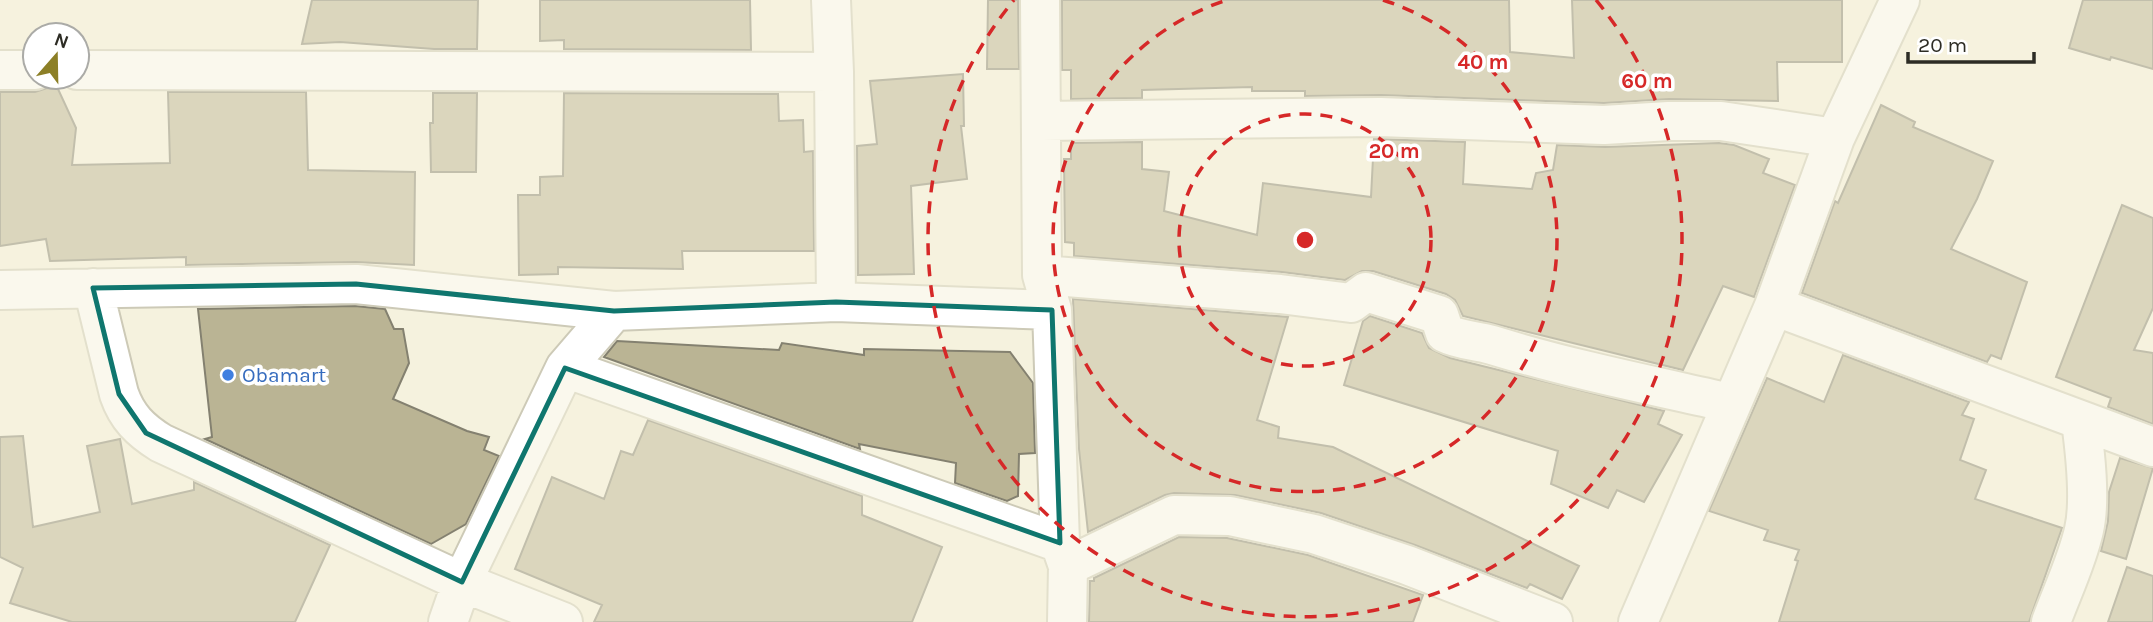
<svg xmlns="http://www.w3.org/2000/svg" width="2153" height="622" font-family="Karla,sans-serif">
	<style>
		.building { fill: #bab494; stroke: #848170; stroke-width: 2 }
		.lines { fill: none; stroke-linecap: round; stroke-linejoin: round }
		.minor-casing { stroke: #cdcab7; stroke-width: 42 }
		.minor { stroke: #fff; stroke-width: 38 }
		.marked { fill: none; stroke: #0f766e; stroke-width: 5; stroke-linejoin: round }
		.ring { fill: none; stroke: #d62828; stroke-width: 3.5; stroke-dasharray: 12 9 }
		.shop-dot { fill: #3f7fe0; stroke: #fff; stroke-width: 2.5 }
		.labels { text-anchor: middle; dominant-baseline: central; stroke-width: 7; stroke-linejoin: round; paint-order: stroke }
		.shop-label { font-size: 21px; fill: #366cbe; stroke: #fff; text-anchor: start }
		.centre { fill: #d62828; stroke: #fff; stroke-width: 3.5 }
		.ring-label { font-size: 21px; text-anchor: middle; font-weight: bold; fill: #d62828; stroke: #fff; stroke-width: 7; stroke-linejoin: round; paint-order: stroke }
	</style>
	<rect width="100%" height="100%" fill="#f5f2de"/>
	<!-- building -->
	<path class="building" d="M312,0H478L477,49H434L340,42L302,44Z
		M540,0H750L751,50L564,49V40L540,41Z
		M988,0H1018L1019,69H987Z
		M1062,0H1509L1510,52L1574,58L1572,0H1842V62H1777L1778,101L1669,99L1604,103L1381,95L1305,96V91H1252V87L1142,90V98L1071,99V70H1062Z
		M2083,0H2153V69L2111,57L2110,60L2069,48Z
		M963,74L964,126H961L967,179L911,186L914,274L858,275L857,146L877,144L870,81Z
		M47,88L58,89L76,128L72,165L170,163L168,92H306L308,170L415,172L414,265L356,262L186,265V257L50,261L46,239L0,246V92H35Z
		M433,93H477L476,172H431L430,123H433Z
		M564,93L778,94L779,121L803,120L804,152L813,151L814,251H682L683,269L558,267V274L519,275L518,195H540V177L563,176Z
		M1881,105L1915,122L1913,127L1993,161L1977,199L1951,249L2027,282L2001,359L1991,355L1987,362L1802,293L1835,201L1838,203Z
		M1374,139L1465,142L1463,184L1532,189L1536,173L1553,170L1557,145L1605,147L1719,143L1734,145L1769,159L1763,173L1795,185L1754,297L1723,286L1683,370L1463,316L1455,300L1446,294L1373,271H1362L1345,280L1282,272L1074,256V243L1065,242L1064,159H1071V143L1142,142V169L1169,172L1164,211L1257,235L1263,183L1371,197Z
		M2122,205L2153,218V308L2134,350L2153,353V424L2108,407L2111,398L2056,377Z
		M1073,299L1288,317L1257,420L1279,427L1278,438L1333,447L1579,566L1562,599L1530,584L1527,588L1415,545L1321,513L1235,495L1174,493L1165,495L1088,532L1079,449Z
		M355,306L385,309L394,329H403L409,363L393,399L467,431L489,437L484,450L499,456L466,524L431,544L205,439L212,437L198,309Z
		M1370,316L1422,333L1429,348L1450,358L1664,411L1658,424L1682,435L1644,502L1617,490L1608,508L1551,484L1558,451L1344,385L1363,321Z
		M617,341L779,350L782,343L864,355V349L1010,352L1033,383L1035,453L1019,454L1018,496L1007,501L955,483L956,463L859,444L860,449L604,357Z
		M1843,355L1969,402L1962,415L1974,419L1960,460L1986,470L1975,499L2062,528L2029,622H1779L1798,561L1795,560L1799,550L1764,540L1768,530L1709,511L1767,378L1824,402Z
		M648,420L862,496V515L942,547L912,622H594L602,605L515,569L552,477L604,499L621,451L633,455Z
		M23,436L33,527L100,512L87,446L120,439L132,504L194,490V482L330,545L295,622H72L10,603L23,568L0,557V437Z
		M2120,458L2153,468L2126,559L2101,551L2108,521L2109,492Z
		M1179,537L1227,538L1308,555L1423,595L1413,622H1089L1090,581H1094V578Z
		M2127,567L2153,576V622H2108Z"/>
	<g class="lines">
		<!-- minor casing -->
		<g class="minor-casing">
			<path id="minor" d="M831,0L834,72L836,302
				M1040,0L1042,275L1052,310L1060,543L1068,566L1067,622
				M0,70H35
				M77,70L834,72
				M1041,121L1380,117L1604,125L1669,121H1721L1835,138
				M1042,275L1280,294L1351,303L1366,292L1439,315L1445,333C1461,341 1476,340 1492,345C1570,369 1650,385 1730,403
				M93,288L119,394C127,417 140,430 161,443L462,582L563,622
				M0,290L356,284L614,311L836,302L1052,310
				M1774,306L2153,447
				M565,368L1060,543
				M1068,566L1174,515L1230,516L1314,534L1407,565L1553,622
				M448,622L462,582L565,368L614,311
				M1638,622L1774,306L1835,138L1900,0
				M2051,622C2062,592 2077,561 2084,530C2091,500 2085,451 2081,421"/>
		</g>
		<!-- minor -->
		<use href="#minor" class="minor"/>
	</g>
	<!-- marked area -->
	<path d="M0 0H2153V622H0ZM356,284L614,311L836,302L1052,310L1060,543L565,368L462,582L146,433L119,394L93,288Z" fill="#f5f2de" fill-opacity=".55" fill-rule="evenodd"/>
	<path class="marked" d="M356,284L614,311L836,302L1052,310L1060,543L565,368L462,582L146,433L119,394L93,288Z"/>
	<!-- distance rings -->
	<g class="ring">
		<circle cx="1305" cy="240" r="126"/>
		<path d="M1383 0A252 252 0 1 1 1227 0"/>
		<path d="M1596 0A377 377 0 1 1 1014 0"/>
	</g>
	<!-- markers -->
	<circle class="shop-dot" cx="228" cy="375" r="7"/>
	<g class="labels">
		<!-- shop labels -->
		<g class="shop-label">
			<text x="242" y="375">Obamart</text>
		</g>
	</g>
	<circle cx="1305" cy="240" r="10" class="centre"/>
	<g class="ring-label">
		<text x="1483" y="69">40 m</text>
		<text x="1647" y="88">60 m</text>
		<text x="1394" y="158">20 m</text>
	</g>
	<!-- north arrow -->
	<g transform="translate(56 56) rotate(20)"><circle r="33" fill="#ffffff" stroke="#ababa7" stroke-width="2"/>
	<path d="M0-5L12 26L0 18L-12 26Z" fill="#8c7f26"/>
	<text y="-10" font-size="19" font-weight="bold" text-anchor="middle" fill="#2d2c24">N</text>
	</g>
	<!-- scale -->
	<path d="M1908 52v10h126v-10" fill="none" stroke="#2d2c24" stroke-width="3.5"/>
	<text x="1918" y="52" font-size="21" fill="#2d2c24" stroke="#ffffff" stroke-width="5" paint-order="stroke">20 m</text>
</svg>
